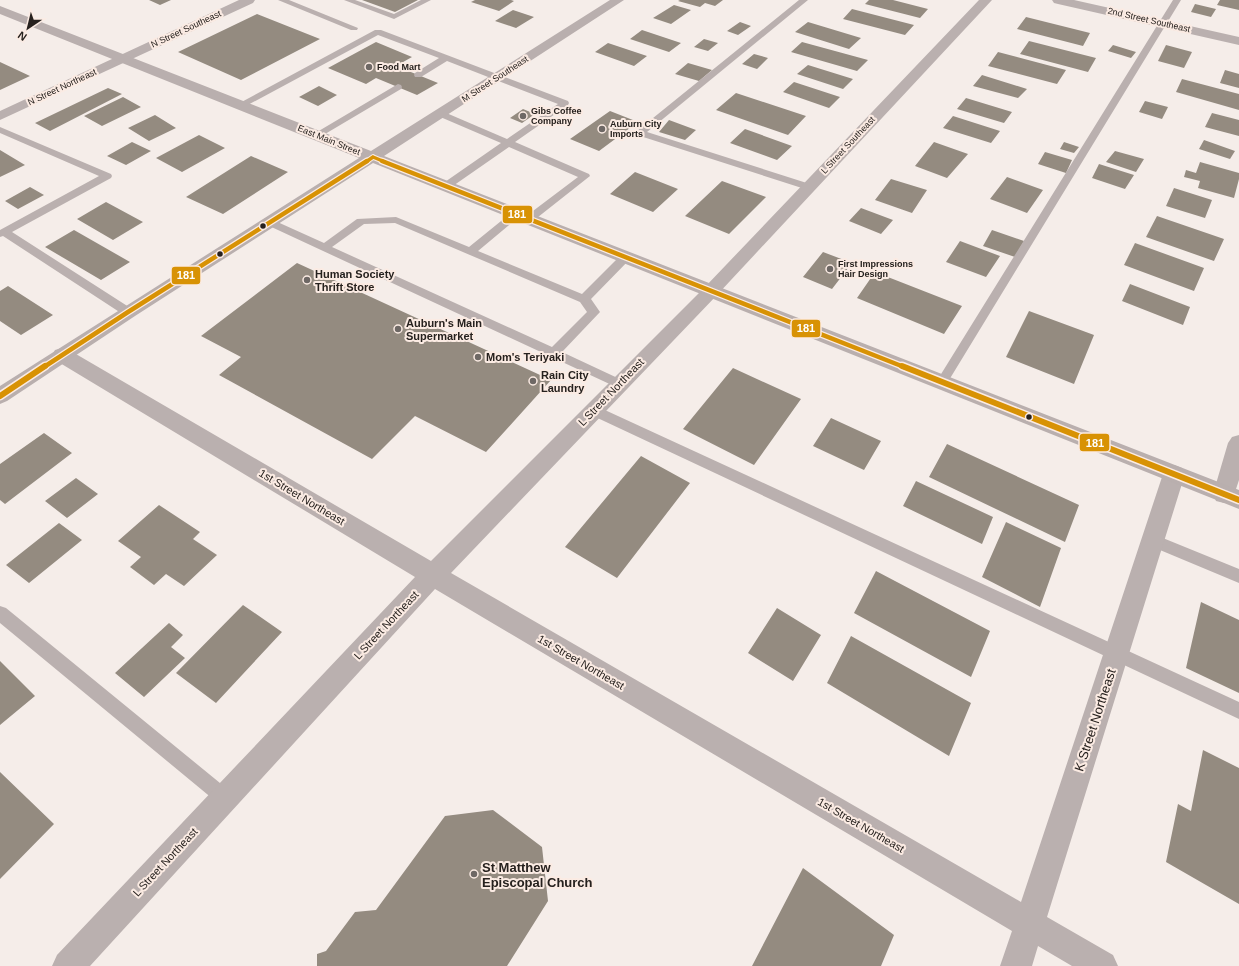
<svg xmlns="http://www.w3.org/2000/svg" width="1239" height="966" font-family="Arial,sans-serif">
	<style>
		.building { fill: #948b80 }
		.lines { fill: none; stroke-linecap: round; stroke-linejoin: round }
		.lane { fill: #bab0af; fill-rule: evenodd }
		.street { fill: #bab0af; fill-rule: evenodd }
		.secondary { fill: #b9afae; fill-rule: evenodd }
		.bus-1-far2-casing { stroke: #fbebe3; stroke-width: 5.5 }
		.bus-1-far1-casing { stroke: #fbebe3; stroke-width: 7 }
		.bus-1-casing { stroke: #fbebe3; stroke-width: 9 }
		.bus-1-far2 { stroke: #d89204; stroke-width: 3.5 }
		.bus-1-far1 { stroke: #d89204; stroke-width: 4.5 }
		.bus-1 { stroke: #d89204; stroke-width: 6 }
		.poi-dot { fill: #6e6865; stroke: #fbebe3; stroke-width: 1.5 }
		.bus-dot { fill: #26211e; stroke: #fbebe3; stroke-width: 1.5 }
		.labels { text-anchor: middle; dominant-baseline: central; stroke-width: 4; stroke-linejoin: round; paint-order: stroke }
		.far-street-label { font-size: 9px; fill: #26211e; stroke: #fbebe3 }
		.far-poi-label { font-size: 9px; font-weight: bold; fill: #26211e; stroke: #fbebe3; text-anchor: start }
		.poi-label { font-size: 11px; font-weight: bold; fill: #26211e; stroke: #fbebe3; text-anchor: start }
		.street-label { font-size: 11px; fill: #26211e; stroke: #fbebe3 }
		.near-street-label { font-size: 13px; fill: #26211e; stroke: #fbebe3 }
		.near-poi-label { font-size: 13px; font-weight: bold; fill: #26211e; stroke: #fbebe3; text-anchor: start }
		.line-badge { stroke: #fbebe3; stroke-width: 1.5 }
		.badge-label { font-size: 11px; text-anchor: middle; font-weight: bold; fill: #fff }
	</style>
	<rect width="100%" height="100%" fill="#f5ede9"/>
	<!-- building -->
	<path class="building" d="M149,0H171L160,5Z
		M362,0H418L395,12Z
		M475,0H511L514,1L499,11L471,2Z
		M680,0H723L715,6L705,3L700,7L678,1Z
		M869,0H893L928,9L920,18L865,4Z
		M1220,0H1239V10L1217,5Z
		M1195,4L1216,9L1211,17L1191,12Z
		M674,5L691,10L671,24L653,18Z
		M852,9L914,25L905,35L843,19Z
		M513,10L534,17L516,28L495,21Z
		M257,14L320,39L241,80L178,52Z
		M1026,17L1090,33L1083,46L1017,29Z
		M740,22L751,26L738,35L727,31Z
		M808,22L861,38L849,49L795,32Z
		M642,30L681,43L669,52L630,39Z
		M704,39L718,43L708,51L694,47Z
		M1029,41L1096,58L1088,72L1020,54Z
		M376,42L412,57L396,66L438,83L417,95L376,78L366,84L328,68Z
		M802,42L868,60L857,71L791,52Z
		M608,43L647,56L634,66L595,52Z
		M1113,45L1136,52L1131,58L1108,51Z
		M1166,45L1192,52L1184,68L1158,61Z
		M998,52L1066,70L1057,84L988,66Z
		M754,54L768,58L757,69L742,64Z
		M0,62L30,76L0,90Z
		M688,63L712,70L699,81L675,74Z
		M808,65L853,79L843,89L797,74Z
		M1225,70L1239,74V88L1220,83Z
		M982,75L1027,89L1018,98L973,86Z
		M1182,79L1239,94V110L1176,92Z
		M794,82L840,97L829,108L783,92Z
		M319,86L337,95L318,106L299,97Z
		M108,88L122,94L50,131L35,123Z
		M736,93L806,116L788,135L716,110Z
		M123,97L141,107L102,126L84,116Z
		M966,98L1012,112L1004,123L957,109Z
		M1145,101L1168,107L1162,119L1139,112Z
		M523,109L535,114L522,123L510,118Z
		M610,111L638,122L599,151L570,139Z
		M1212,113L1239,120V136L1205,127Z
		M155,115L176,128L149,141L128,128Z
		M953,116L1000,131L991,143L943,128Z
		M669,120L696,130L685,140L659,132Z
		M745,129L792,146L777,160L730,143Z
		M199,135L225,148L182,172L156,158Z
		M1204,140L1235,151L1230,159L1199,149Z
		M132,142L151,151L126,165L107,156Z
		M934,142L968,154L947,178L915,166Z
		M1064,142L1079,147L1074,153L1060,149Z
		M0,150L25,165L0,177Z
		M1115,151L1144,159L1136,172L1106,162Z
		M1045,152L1072,160L1066,173L1038,164Z
		M251,156L288,172L223,214L186,197Z
		M1200,162L1239,173V179L1234,198L1198,188L1200,181L1184,177L1186,170L1196,173Z
		M1099,164L1134,175L1125,189L1092,178Z
		M635,172L678,189L653,212L610,194Z
		M1007,177L1043,190L1027,213L990,199Z
		M891,179L927,190L912,213L875,200Z
		M722,181L766,197L729,234L685,216Z
		M30,187L44,195L18,209L5,201Z
		M1174,188L1212,200L1205,218L1166,206Z
		M106,202L143,222L113,240L77,219Z
		M861,208L893,220L881,234L849,221Z
		M1157,216L1224,239L1214,261L1146,237Z
		M74,230L130,262L101,280L45,247Z
		M992,230L1024,241L1015,257L983,246Z
		M960,241L1000,256L986,277L946,262Z
		M1135,243L1204,268L1194,291L1124,265Z
		M823,252L852,263L832,289L803,277Z
		M297,263L551,380L486,452L415,416L372,459L219,375L241,357L201,336Z
		M875,272L962,306L944,334L857,298Z
		M1130,284L1190,307L1183,325L1122,301Z
		M8,286L53,315L21,335L0,321V291Z
		M1029,311L1094,335L1074,384L1006,357Z
		M733,368L801,399L754,465L683,429Z
		M831,418L881,441L864,470L813,446Z
		M44,433L72,453L5,504L0,500V464Z
		M947,444L1079,505L1065,542L929,477Z
		M641,456L690,483L617,578L565,547Z
		M76,478L98,494L67,518L45,501Z
		M916,481L993,517L982,544L903,506Z
		M159,505L200,532L193,539L217,555L184,586L166,574L154,585L130,567L141,557L118,541Z
		M1006,522L1061,548L1040,607L982,577Z
		M59,523L82,540L29,583L6,565Z
		M876,571L990,631L971,677L854,613Z
		M1201,602L1239,620V693L1186,668Z
		M243,605L282,632L216,703L176,673Z
		M777,608L821,635L793,681L748,653Z
		M169,623L183,635L171,647L185,658L144,697L115,673Z
		M851,636L971,703L949,756L827,683Z
		M0,661L35,696L0,725Z
		M1203,750L1239,768V904L1166,862L1178,804L1191,811Z
		M0,772L54,824L0,879Z
		M493,810L542,847L548,901L507,966H317V954L326,951L355,912L376,910L445,816Z
		M803,868L894,935L881,966H752Z"/>
	<g class="lines">
		<!-- lane -->
		<path class="lane" d="M278,0H289L358,28L357,30H351Z
			M344,0H355L394,14L421,0H431L394,19Z
			M799,0H808L647,132L813,185L814,187L813,189H805L637,135L635,133L637,131Z
			M1173,0H1181L946,385L942,387L938,385L936,382L938,379Z
			M375,30H381L568,101L569,103L568,105L515,142L589,174L590,176L533,221H525L524,219L525,217L578,177L509,147L450,188H442L441,186L442,184L501,143L438,116L436,114L438,112H444L507,139L558,104L447,61L421,77H415L414,75L415,73L439,58L378,35L244,107L241,108L236,105Z
			M398,84L401,85L402,87L401,89L320,137L317,138L312,135Z
			M0,127L111,174L112,176L111,178L12,232L132,309L134,312L132,315H124L3,236L0,237V230L99,176L0,133Z
			M516,211L521,214L520,216L478,251L582,294L622,254H630L632,257L591,299L600,312L562,352L624,381L626,384L624,387L620,389L616,387L265,224L264,222L265,220H273L324,243L357,219L396,217L469,247L512,212ZM395,223L580,302L587,312L552,347L332,247L364,224Z
			M594,405L1239,702V719L589,414L587,410L589,406Z
			M1153,534L1239,569V583L1148,545L1146,540L1148,535Z
			M0,606L6,608L231,792L234,798L231,804L225,807L219,804L0,623Z"/>
		<!-- street -->
		<path class="street" d="M239,0H255L253,3L0,120V111Z
			M979,0H992L717,295L451,573L1021,902L1163,474L1166,468L1174,465L1182,468L1185,474L1047,917L1113,955L1118,966H1072L1038,946L1032,966H1000L1012,931L435,589L90,966H52L57,955L415,577L55,360L52,355L55,350L62,348L69,350L431,561L705,287Z
			M1052,0H1074L1239,37V45L1058,4L1054,3Z
			M1239,435V480L1232,501L1224,503L1216,501L1213,494L1228,443L1232,437Z"/>
		<!-- secondary -->
		<path class="secondary" d="M610,0H624L384,156L1239,490V509L373,163L135,316L7,401L0,404V386L359,158L0,14V6L371,151Z"/>
		<!-- bus-1-far2 casing -->
		<g class="bus-1-far2-casing">
			<path id="bus-1-far2" d="M373,157L385,162
				M366,162L373,157"/>
		</g>
		<!-- bus-1-far1 casing -->
		<g class="bus-1-far1-casing">
			<path id="bus-1-far1" d="M382,161L904,367
				M44,367L128,312L367,161"/>
		</g>
		<!-- bus-1 casing -->
		<g class="bus-1-casing">
			<path id="bus-1" d="M902,366L1239,500
				M0,396L45,366"/>
		</g>
		<!-- bus-1-far2 -->
		<use href="#bus-1-far2" class="bus-1-far2"/>
		<!-- bus-1-far1 -->
		<use href="#bus-1-far1" class="bus-1-far1"/>
		<!-- bus-1 -->
		<use href="#bus-1" class="bus-1"/>
	</g>
	<!-- markers -->
	<g class="poi-dot">
		<circle cx="369" cy="67" r="4"/>
		<circle cx="523" cy="116" r="4"/>
		<circle cx="602" cy="129" r="4"/>
		<circle cx="830" cy="269" r="4"/>
		<circle cx="307" cy="280" r="4"/>
		<circle cx="398" cy="329" r="4"/>
		<circle cx="478" cy="357" r="4"/>
		<circle cx="533" cy="381" r="4"/>
		<circle cx="474" cy="874" r="4"/>
	</g>
	<g class="bus-dot">
		<circle cx="263" cy="226" r="3.5"/>
		<circle cx="220" cy="254" r="3.5"/>
		<circle cx="1029" cy="417" r="3.5"/>
	</g>
	<g class="labels">
		<!-- far-street labels -->
		<g class="far-street-label">
			<text transform="translate(1149 20) rotate(13)">2nd Street Southeast</text>
			<text transform="translate(186 29) rotate(-25)">N Street Southeast</text>
			<text transform="translate(495 79) rotate(-33)">M Street Southeast</text>
			<text transform="translate(62 87) rotate(-25)">N Street Northeast</text>
			<text transform="translate(329 140) rotate(22)">East Main Street</text>
			<text transform="translate(848 145) rotate(-47)">L Street Southeast</text>
		</g>
		<!-- far-poi labels -->
		<g class="far-poi-label">
			<text x="377" y="67">Food Mart</text>
			<text x="531" y="111">Gibs Coffee<tspan x="531" dy="10">Company</tspan></text>
			<text x="610" y="124">Auburn City<tspan x="610" dy="10">Imports</tspan></text>
			<text x="838" y="264">First Impressions<tspan x="838" dy="10">Hair Design</tspan></text>
		</g>
		<!-- poi labels -->
		<g class="poi-label">
			<text x="315" y="274">Human Society<tspan x="315" dy="13">Thrift Store</tspan></text>
			<text x="406" y="323">Auburn's Main<tspan x="406" dy="13">Supermarket</tspan></text>
			<text x="486" y="357">Mom's Teriyaki</text>
			<text x="541" y="375">Rain City<tspan x="541" dy="13">Laundry</tspan></text>
		</g>
		<!-- street labels -->
		<g class="street-label">
			<text transform="translate(611 392) rotate(-46)">L Street Northeast</text>
			<text transform="translate(302 497) rotate(31)">1st Street Northeast</text>
			<text transform="translate(386 625) rotate(-47)">L Street Northeast</text>
			<text transform="translate(581 662) rotate(30)">1st Street Northeast</text>
			<text transform="translate(861 825) rotate(30)">1st Street Northeast</text>
			<text transform="translate(165 862) rotate(-47)">L Street Northeast</text>
		</g>
		<!-- near-street labels -->
		<g class="near-street-label">
			<text transform="translate(1095 720) rotate(-72)">K Street Northeast</text>
		</g>
		<!-- near-poi labels -->
		<g class="near-poi-label">
			<text x="482" y="867">St Matthew<tspan x="482" dy="15">Episcopal Church</tspan></text>
		</g>
	</g>
	<g class="line-badge">
		<rect x="502" y="205" width="31" height="19" rx="4" fill="#d89204"/>
		<rect x="171" y="266" width="30" height="19" rx="4" fill="#d89204"/>
		<rect x="791" y="319" width="30" height="19" rx="4" fill="#d89204"/>
		<rect x="1079" y="433" width="31" height="19" rx="4" fill="#d89204"/>
	</g>
	<g class="badge-label">
		<text x="517" y="218">181</text>
		<text x="186" y="279">181</text>
		<text x="806" y="332">181</text>
		<text x="1095" y="447">181</text>
	</g>
	<!-- north arrow -->
	<g transform="translate(28 28) rotate(215)" stroke="#fbebe3" stroke-width="3" paint-order="stroke">
	<path d="M0-3L7 15L0 10L-7 15Z" fill="#26211e"/>
	<text y="-6" font-size="11" font-weight="bold" text-anchor="middle" fill="#26211e">N</text>
	</g>
</svg>
